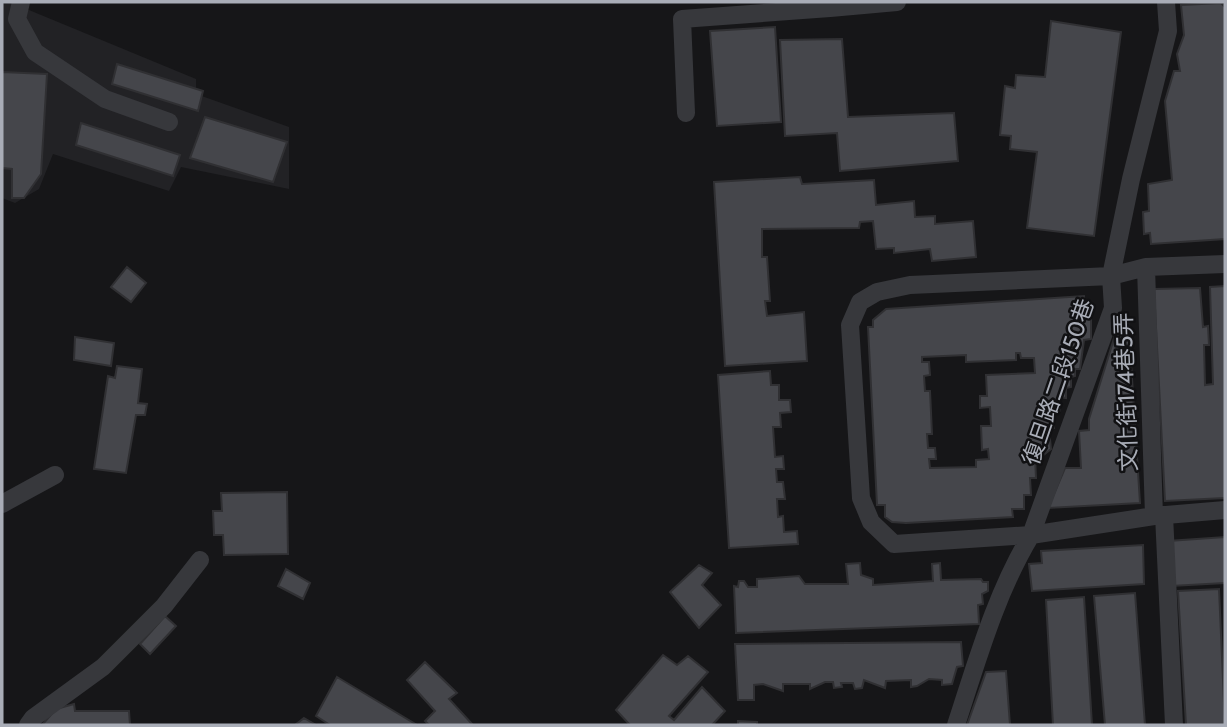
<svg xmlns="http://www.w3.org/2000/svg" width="1227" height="727" font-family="Cabin,'Noto Sans TC',sans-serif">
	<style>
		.built { fill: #222225 }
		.building { fill: #45464b; stroke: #303033; stroke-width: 2; fill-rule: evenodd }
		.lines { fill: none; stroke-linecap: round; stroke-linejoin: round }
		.lane { stroke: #37383c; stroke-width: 18 }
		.labels { text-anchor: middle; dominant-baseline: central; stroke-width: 5; stroke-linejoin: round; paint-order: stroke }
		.street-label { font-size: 23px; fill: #a9adb7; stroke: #111113 }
	</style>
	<rect width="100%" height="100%" fill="#161618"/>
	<!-- built -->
	<path class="built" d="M12,3L196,79V94L289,127V189L181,167L169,191L53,154L39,189L15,203L2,198V4Z"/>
	<!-- building -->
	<path class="building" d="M1221,3L1225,7V239L1151,244L1150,233L1144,234L1143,212L1149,211L1148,184L1172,180L1165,101L1174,71H1180L1177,54L1184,35L1181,5Z
		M1051,21L1121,32L1094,236L1027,228L1037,152L1010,149L1011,136L1000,135L1005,86L1015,88L1016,75L1045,77Z
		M775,27L781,122L717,126L710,31Z
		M842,39L848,117L954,113L958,161L840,171L837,133L785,136L780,40Z
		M117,64L203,91L198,111L112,84Z
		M2,72L47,74L41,174L24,198H12V169L2,168Z
		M205,117L287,142L273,182L190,158Z
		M81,123L180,155L173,176L76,145Z
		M800,177L802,184L874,180L876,205L914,201L915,217L935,216V224L973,221L976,257L932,261L930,249L894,253V248L876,249L873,221L860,222L859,228L762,229V257H767L770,301H765L767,316L804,312L807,361L725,366L714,182Z
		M127,267L146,283L131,302L111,287Z
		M1225,286V498L1165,501L1154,289L1200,288L1203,327L1208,326L1209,345H1204L1205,385L1213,384L1210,287Z
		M1084,296L1085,308L1091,309V339L1084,340L1080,369H1075V376L1071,377V387L1066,388V398L1060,397V411L1052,412L1054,428L1049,429L1051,449L1041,457H1035L1036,478H1030L1031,495H1024V509H1012L1013,517L906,523L892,522L885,517V505H877L868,327H873V320L886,309ZM1016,353H1020L1021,358H1034L1035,373L986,375L987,396H980V408L990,407L991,426H981L982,450L988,449L989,459L976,460V467L930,468L929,459H936L935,448H928L927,434H932L930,391H925L924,376L930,375L929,362H922V357L966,355V362L1016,360Z
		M1121,316H1128L1140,503L1048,508L1065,468H1081L1079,431L1089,430V419Z
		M75,337L114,343L111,366L74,360Z
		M117,366L142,369L138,403L147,404L145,415H136L126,473L94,469L108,376L115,378Z
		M770,371L771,385H779V400H790L791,412L780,413L781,427H773L775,457L783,456L784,469H776L777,482H783L785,499H777L778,517L783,516L784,532L797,531L798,544L729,548L718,375Z
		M287,492L288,554L224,555L223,535H214L213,511H222L221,493Z
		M1225,537V583L1171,586L1168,541Z
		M1143,545L1144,584L1032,591L1029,564L1042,563L1041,551Z
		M860,563L861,575L873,579V585L933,581L932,564L940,563L941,580L981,579L983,582H988V591L982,594L983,604L978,605L979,624L736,633L734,586L738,587L739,581H744L748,587H757V579L799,576L805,584H848L846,564Z
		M699,565L712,573L702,585L721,605L699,628L670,592Z
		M286,569L310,583L303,599L278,586Z
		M1219,589L1225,725H1186L1178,591Z
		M1135,593L1145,725H1105L1094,596Z
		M1084,597L1092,725H1053L1046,600Z
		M165,616L176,626L150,654L140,644Z
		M961,642L963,666L957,667L952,684L942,685V680L929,679L917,686L911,687V680L886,681L885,688L864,680L862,688L855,689L853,683H841L842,687L834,688L833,682H825L810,689V684H783V691L763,684L754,685V700H738L735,644Z
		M663,655L677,665L688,656L708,672L669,716L674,720L702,687L725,711L712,725H630L616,710Z
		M425,662L457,693L449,699L473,725H429L425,721L435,711L407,680Z
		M1006,671L1010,725H967L986,672Z
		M337,677L417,725H330L316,716Z
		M74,704L75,711H129L130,725H42L56,709Z
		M304,718L316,725H295Z
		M738,721L757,722V725H738Z"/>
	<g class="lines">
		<!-- lane -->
		<path class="lane" d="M21,2L17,19L35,52L105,99L169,122
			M830,2V8L897,2
			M686,113L682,19L830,8
			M1225,264L1146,267L1111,276L910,285L877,292L860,302L850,325L861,498L871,522L894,544L1031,535L1154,516L1225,510
			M1146,267L1154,516
			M2,504L55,475
			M1164,515L1174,725
			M28,725L33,718L103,667L164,606L200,560
			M956,725C977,661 996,593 1031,535L1113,308L1111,276L1131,179L1168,31L1166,2"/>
	</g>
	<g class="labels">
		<!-- street labels -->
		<g class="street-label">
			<text transform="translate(1058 382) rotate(-71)">復旦路二段150巷</text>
			<text transform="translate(1126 392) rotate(-92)">文化街174巷5弄</text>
		</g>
	</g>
	<!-- border -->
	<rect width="1227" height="727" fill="none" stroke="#a9adb7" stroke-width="7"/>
</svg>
